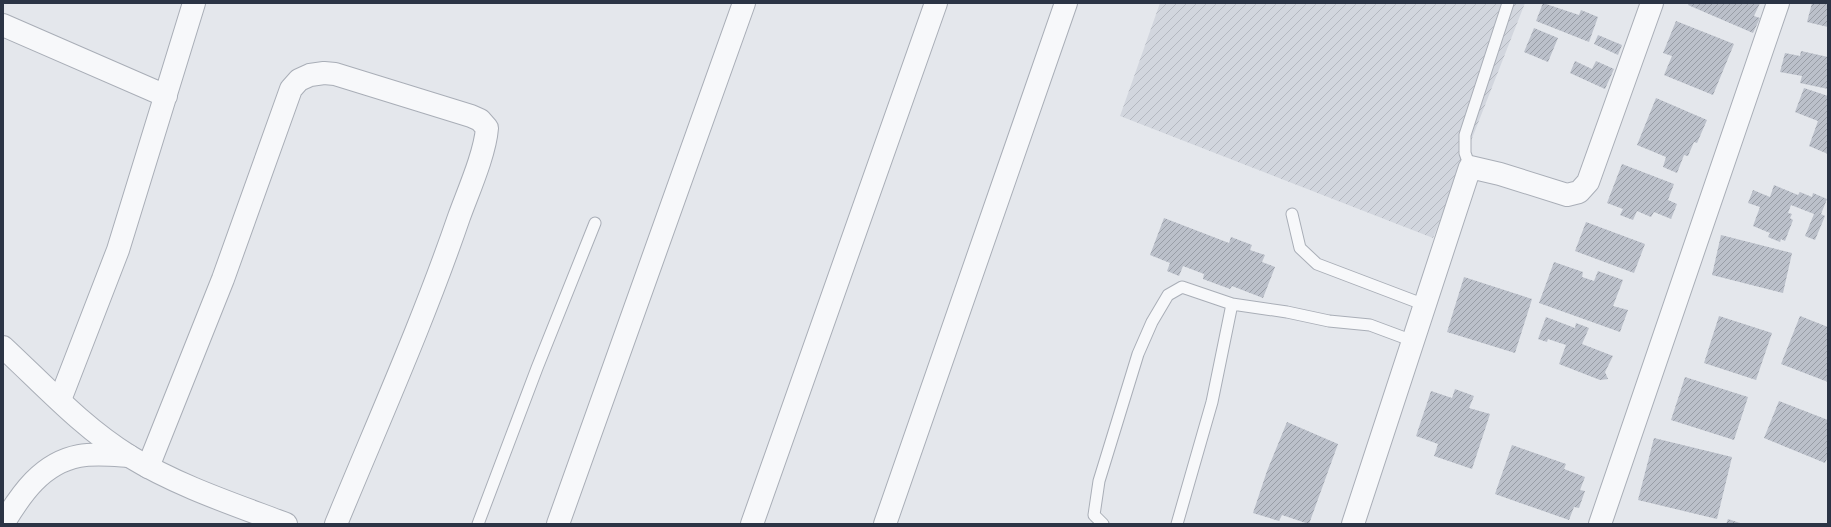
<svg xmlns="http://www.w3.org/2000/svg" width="1831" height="527" font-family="'Nunito Sans',sans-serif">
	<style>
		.industrial { fill: url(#industrial-furrows) }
		.building { fill: url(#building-hatch) }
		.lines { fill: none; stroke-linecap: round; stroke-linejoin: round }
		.service-casing { stroke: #a9aeb7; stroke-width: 13 }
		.minor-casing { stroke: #a9aeb7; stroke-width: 24 }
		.tertiary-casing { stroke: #a9aeb7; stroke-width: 24 }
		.service { stroke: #f7f8fa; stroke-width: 11 }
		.minor { stroke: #f7f8fa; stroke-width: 22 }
		.tertiary { stroke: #f7f8fa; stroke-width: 22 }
	</style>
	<defs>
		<pattern id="industrial-furrows" width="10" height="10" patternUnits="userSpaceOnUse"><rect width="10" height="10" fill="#d2d6de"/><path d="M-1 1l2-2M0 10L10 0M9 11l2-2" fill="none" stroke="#b4b8c0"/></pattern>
		<pattern id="building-hatch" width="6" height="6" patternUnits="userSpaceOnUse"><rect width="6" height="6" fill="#bbc0ca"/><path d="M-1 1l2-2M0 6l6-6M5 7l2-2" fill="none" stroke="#989da6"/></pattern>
	</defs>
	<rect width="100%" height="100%" fill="#e4e7ec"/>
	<!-- industrial -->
	<path class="industrial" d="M1160,3H1525L1433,238L1120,116Z"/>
	<!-- building -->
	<path class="building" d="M1543,3L1579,15L1581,10L1598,17L1589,42L1536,21Z
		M1689,3H1760L1754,16L1760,18L1753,33L1688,5Z
		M1812,3H1828V27L1807,22Z
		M1676,21L1734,44L1713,95L1664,75L1672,56L1663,53Z
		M1534,28L1558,38L1548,62L1524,52Z
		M1598,35L1622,45L1618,55L1594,44Z
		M1801,51L1828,57V89L1800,83L1802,76L1780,72L1785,53L1800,56Z
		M1575,61L1592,69L1596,61L1614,69L1605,89L1570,73Z
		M1804,88L1828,96V154L1809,146L1818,121L1795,112Z
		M1656,98L1707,120L1697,143L1694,142L1688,156L1684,155L1677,173L1663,167L1666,157L1637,145Z
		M1622,164L1674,184L1668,200L1677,204L1671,219L1654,212L1651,217L1637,211L1633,220L1620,215L1623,209L1607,203Z
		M1774,185L1798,195L1800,192L1812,197L1813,193L1827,199L1821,214L1825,216L1815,240L1805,236L1814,214L1791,205L1788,213L1792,214L1790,218L1793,220L1785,241L1781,239L1780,242L1768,237L1770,233L1753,226L1760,207L1748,203L1753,190L1770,197Z
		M1164,218L1229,243L1231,237L1252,245L1250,250L1265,255L1262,262L1275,267L1263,298L1232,286L1230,289L1203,279L1204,274L1183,266L1179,276L1167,271L1170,263L1150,255Z
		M1586,222L1645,244L1634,273L1575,251Z
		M1721,235L1792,253L1783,293L1712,275Z
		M1554,262L1583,272L1582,277L1594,281L1598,271L1623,280L1613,306L1628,310L1620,332L1539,303Z
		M1464,277L1532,299L1515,353L1447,332Z
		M1719,316L1772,333L1756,380L1704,363Z
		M1800,316L1828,327V382L1781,364Z
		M1546,317L1575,328L1576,323L1589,328L1582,344L1613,356L1605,372L1608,379L1600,380L1559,364L1566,345L1548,339L1547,342L1538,339Z
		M1685,377L1748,397L1734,440L1671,420Z
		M1455,389L1474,396L1469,408L1490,414L1472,469L1434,456L1438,444L1416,436L1431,391L1452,398Z
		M1779,401L1828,420V456L1825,463L1764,438Z
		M1287,422L1338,444L1309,524L1282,515L1279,521L1253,513L1267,471Z
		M1654,438L1732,457L1717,519L1638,500Z
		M1512,445L1566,464L1564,469L1585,477L1580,490L1585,491L1579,508L1574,507L1569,520L1495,494Z
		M1728,519L1743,524H1726Z"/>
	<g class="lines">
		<!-- service casing -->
		<g class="service-casing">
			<path id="service" d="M1470,167L1465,153V135L1508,3
				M1292,214L1300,248L1317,264L1425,305
				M478,524L537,368L595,223
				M1103,524L1094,515L1099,481L1138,354L1152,322L1168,295L1182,287L1232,304L1287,312L1329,321L1370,325L1413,341
				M1177,524L1212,402L1232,304"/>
		</g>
		<!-- minor casing -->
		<g class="minor-casing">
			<path id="minor" d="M3,25L166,96
				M60,400L118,250L194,3
				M148,467L223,279L291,89L299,80L310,75L324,73L335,74L471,116L480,120L487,128C485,154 468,192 459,217C423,322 378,422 336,524
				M3,524C21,494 42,463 79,456C95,453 113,455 129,456
				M558,524L744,3
				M752,524L936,3
				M885,524L1066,3
				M1353,524L1470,167L1500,174L1567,195L1579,192L1588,182L1652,3
				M1600,524L1778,3"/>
		</g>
		<!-- tertiary casing -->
		<g class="tertiary-casing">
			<path id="tertiary" d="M3,347C44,385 82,427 129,456C178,486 233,504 286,524"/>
		</g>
		<!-- service -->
		<use href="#service" class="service"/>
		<!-- minor -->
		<use href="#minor" class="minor"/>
		<!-- tertiary -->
		<use href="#tertiary" class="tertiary"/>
	</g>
	<!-- border -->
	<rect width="1831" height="527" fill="none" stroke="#2b3445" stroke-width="8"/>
</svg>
